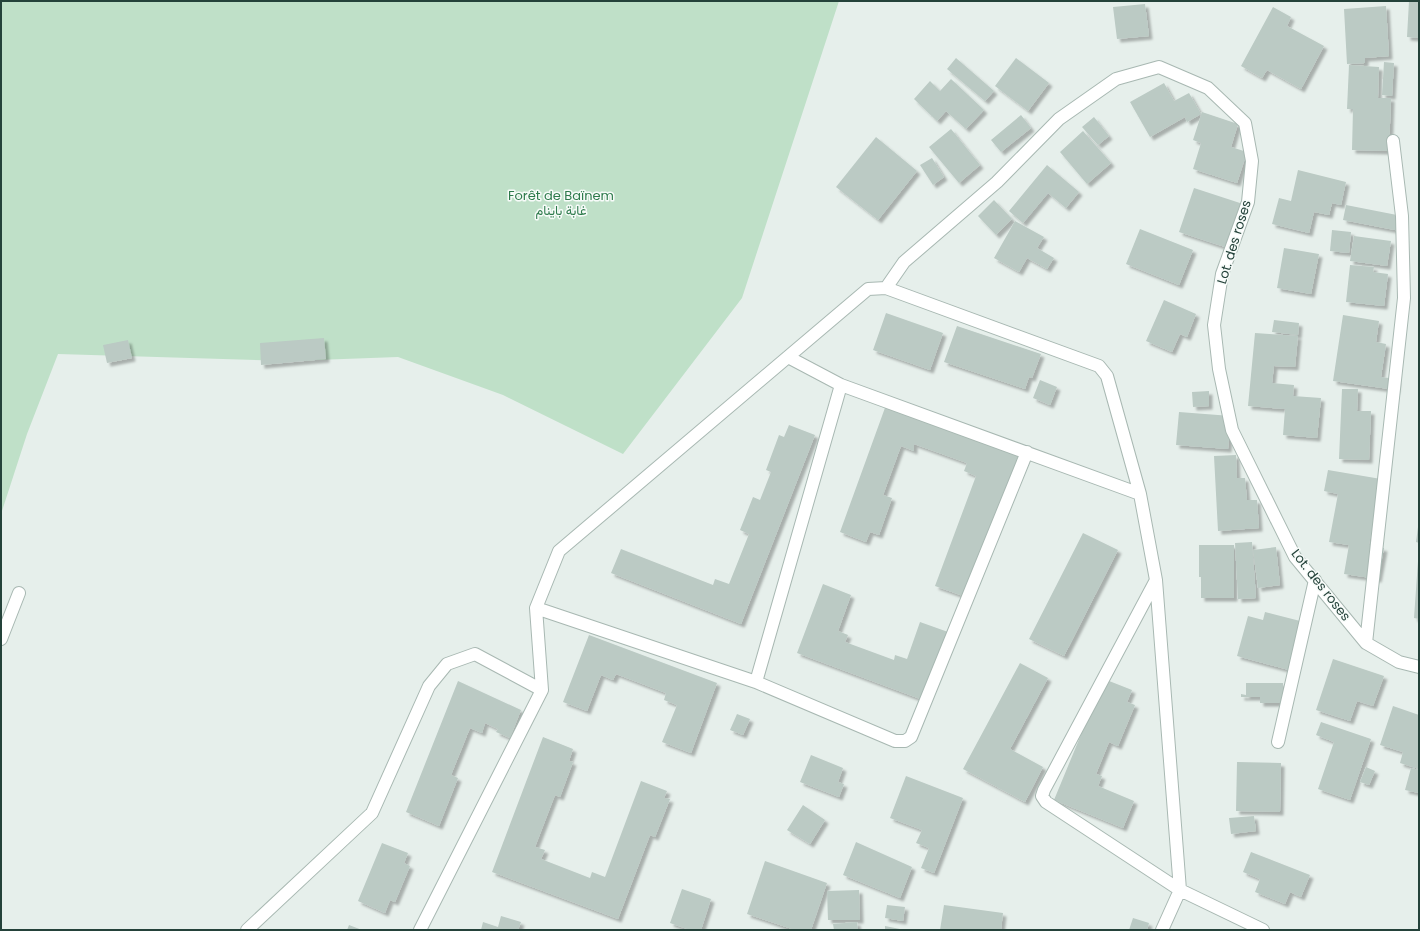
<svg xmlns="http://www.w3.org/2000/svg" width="1420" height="931" font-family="Poppins,Vazirmatn,sans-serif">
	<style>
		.green { fill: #bfe0c8 }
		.building { fill: #bbcac4; filter: url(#shadow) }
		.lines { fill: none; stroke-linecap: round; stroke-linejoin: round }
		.street-casing { stroke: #a8b8b2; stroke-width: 14 }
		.street { stroke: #fff; stroke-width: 12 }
		.labels { text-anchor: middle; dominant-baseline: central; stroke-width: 3; stroke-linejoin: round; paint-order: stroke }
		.park-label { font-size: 13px; fill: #2d7a4b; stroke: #f7fbf9 }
		.street-label { font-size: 13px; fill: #24423a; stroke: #f7fbf9 }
	</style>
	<defs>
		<filter id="shadow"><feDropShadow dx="3.5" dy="3.5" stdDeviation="1" flood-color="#0004"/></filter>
	</defs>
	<rect width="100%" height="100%" fill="#e6efeb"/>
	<!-- green -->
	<path class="green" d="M1,1H839L742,298L623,454L503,395L398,357L289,361L58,354L27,434L1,514Z"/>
	<!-- building -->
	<path class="building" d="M1409,1H1419V38L1407,37Z
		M1145,4L1149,36L1117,39L1113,7Z
		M1386,6L1389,56L1365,58V63L1347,64L1344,9Z
		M1273,7L1291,17L1287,26L1324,46L1301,89L1267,70L1262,78L1241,66Z
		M956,58L994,91L985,101L947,69Z
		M1016,58L1049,83L1028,111L995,86Z
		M1384,62L1394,63L1392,96L1382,95Z
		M1349,65L1379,67L1378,98H1391L1389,151L1352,150L1353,109H1347Z
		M951,79L984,110L966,129L946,111L937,121L914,99L930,81L940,91Z
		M1164,83L1174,101L1189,93L1201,114L1187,122L1185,117L1150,137L1130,102Z
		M1202,112L1238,124L1231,147L1247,152L1237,183L1193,169L1201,143L1193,140Z
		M1021,115L1031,128L1001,152L991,140Z
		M1094,117L1109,136L1098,145L1082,127Z
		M951,129L980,165L959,183L929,147Z
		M1083,131L1111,163L1087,184L1060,152Z
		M876,137L917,171L878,220L836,187Z
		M932,158L944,177L933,185L920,165Z
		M1047,165L1079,192L1066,208L1048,193L1023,223L1009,211Z
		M1298,170L1346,182L1341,205L1332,203L1329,215L1314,212L1309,233L1272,224L1279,198L1291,201Z
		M1194,188L1243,204L1228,248L1179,232Z
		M994,200L1012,219L996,235L978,216Z
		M1346,205L1402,216L1400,231L1343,220Z
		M1015,221L1044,237L1037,248L1054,258L1047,269L1027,258L1019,272L994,258Z
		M1140,229L1193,250L1179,285L1126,264Z
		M1332,230L1351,232L1349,253L1330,251Z
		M1354,236L1391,241L1387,266L1350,261Z
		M1284,248L1319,254L1311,294L1277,288Z
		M1350,265L1374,267L1373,272L1388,274L1384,306L1346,302Z
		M1164,300L1196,314L1187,337L1180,334L1172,352L1146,341Z
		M886,313L943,333L930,370L873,350Z
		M1343,315L1379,321L1376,342L1386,344L1381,377L1397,379L1396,390L1333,381Z
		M1274,320L1299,323L1298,335L1272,332Z
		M957,326L1041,354L1032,378L1029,377L1025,389L944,362Z
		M1255,333L1298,336L1295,367L1274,366L1272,383L1294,385L1293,396L1321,398L1317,438L1283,435L1285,409L1248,406Z
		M324,338L326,359L261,365L260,343Z
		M128,340L132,358L107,363L103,345Z
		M1040,380L1057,387L1050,405L1033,398Z
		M1342,389H1358L1357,411H1371L1369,460L1339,459Z
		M1209,391V406L1193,407L1192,392Z
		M886,405L1019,454L966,597L935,586L976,476L964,471L967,463L914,444V451L901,446L883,495L892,498L879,535L870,532L866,542L840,532Z
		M1179,412L1231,416L1228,449L1176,445Z
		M789,425L815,435L741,624L611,573L621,549L713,585L715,579L729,584L749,534L740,530L753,497L760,500L771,472L766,470L779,435L784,437Z
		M1236,455L1237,478H1245L1247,500H1257L1259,528L1218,531L1214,456Z
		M1328,470L1381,479L1369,545L1384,548L1378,579L1344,574L1349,545L1329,542L1338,494L1324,491Z
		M1418,527H1419V543L1416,542Z
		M1083,533L1118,550L1064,656L1029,639Z
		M1252,542L1256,598L1238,599L1235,543Z
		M1199,545H1234V598H1201V577H1199Z
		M1276,547L1280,585L1258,588L1253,550Z
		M1418,561H1419V619L1414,618Z
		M823,584L851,595L838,631L848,635L845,642L894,660L895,655L907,659L920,622L948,632L923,700L797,653Z
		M1265,612L1304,622L1289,670L1237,656L1248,616L1263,620Z
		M589,635L717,683L691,753L662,742L677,705L664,700L666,693L616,674L613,680L601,675L587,711L563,702Z
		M1333,659L1384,676L1373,706L1357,701L1350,721L1316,710Z
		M1020,663L1048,678L1010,749L1043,767L1025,802L963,769Z
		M1104,679L1132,690L1127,702L1135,705L1118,746L1109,742L1096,774L1102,776L1098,786L1134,801L1123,828L1054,800Z
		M458,681L521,710L510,738L496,732L498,729L485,723L482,733L470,728L451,775L458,778L439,826L406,812Z
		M1246,683H1283V703H1260V697H1241V694L1246,695Z
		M1393,706L1419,715V769L1400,763L1403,752L1380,745Z
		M737,714L750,719L743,735L730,730Z
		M1321,722L1371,739L1350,800L1318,789L1334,742L1316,735Z
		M543,737L573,749L569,761L573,762L560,797L555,795L535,847L545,850L541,859L590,878L592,872L605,877L641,781L667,791L664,798L670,799L655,837L650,835L618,919L492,872Z
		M811,755L843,768L838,782L844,784L839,797L800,782Z
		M1237,762L1281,763L1280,812L1236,811Z
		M1366,767L1375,771L1369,785L1360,782Z
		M1411,768L1419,770V793L1405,790Z
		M906,776L963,798L934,873L921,868L929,848L916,843L922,830L890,818Z
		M803,805L825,820L810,844L787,830Z
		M1254,816L1256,831L1231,834L1229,818Z
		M856,842L912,867L900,898L843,875Z
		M382,843L408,853L404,863L410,866L395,902L390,900L385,913L358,901Z
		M1251,852L1310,875L1301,897L1290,892L1285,904L1255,892L1260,879L1243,872Z
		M765,861L827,883L811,930H795L747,914Z
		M682,889L711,899L701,930H690L670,923Z
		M859,890L860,920H828L827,891Z
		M887,905L905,907L903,921L885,918Z
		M944,905L1003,913L1001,930H940Z
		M501,916L521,922L518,930H481L483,922L498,927Z
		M1133,918L1149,923L1147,930H1129Z
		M857,922L858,930H834L833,924Z
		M349,925L362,930H347Z
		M885,926L900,929V930H885Z"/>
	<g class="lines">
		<!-- street casing -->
		<g class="street-casing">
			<path id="street" d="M886,288L904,262L997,182L1059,119L1116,79L1159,67L1208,88L1245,123L1252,161L1248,202L1222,274L1214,325L1219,369L1232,430L1295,557L1366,643L1399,662L1419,667
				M788,357L841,385L1140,494L1156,580L1180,890L1162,930
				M1156,580L1044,790L1042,796L1046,802L1180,890L1263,930
				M536,608L756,682L895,741H905L911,737L1027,452
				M1,639L19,593
				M1366,643L1404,298L1402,216L1393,141
				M756,682L841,385
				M1278,742L1315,580
				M247,930L372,813L429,686L447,664L475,654L542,690
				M420,930L542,690L536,608L559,551L868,289L886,288L1099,366L1107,376L1140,494"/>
		</g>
		<!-- street -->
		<use href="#street" class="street"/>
	</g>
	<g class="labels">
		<!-- park labels -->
		<g class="park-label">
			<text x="561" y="195">Forêt de Baïnem<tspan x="561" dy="15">غابة باينام</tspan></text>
		</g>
		<!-- street labels -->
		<g class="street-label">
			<text transform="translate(1234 242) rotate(-73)">Lot. des roses</text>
			<text transform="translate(1321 585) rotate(52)">Lot. des roses</text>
		</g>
	</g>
	<!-- border -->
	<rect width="1420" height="931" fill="none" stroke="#24423a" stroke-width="4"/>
</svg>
